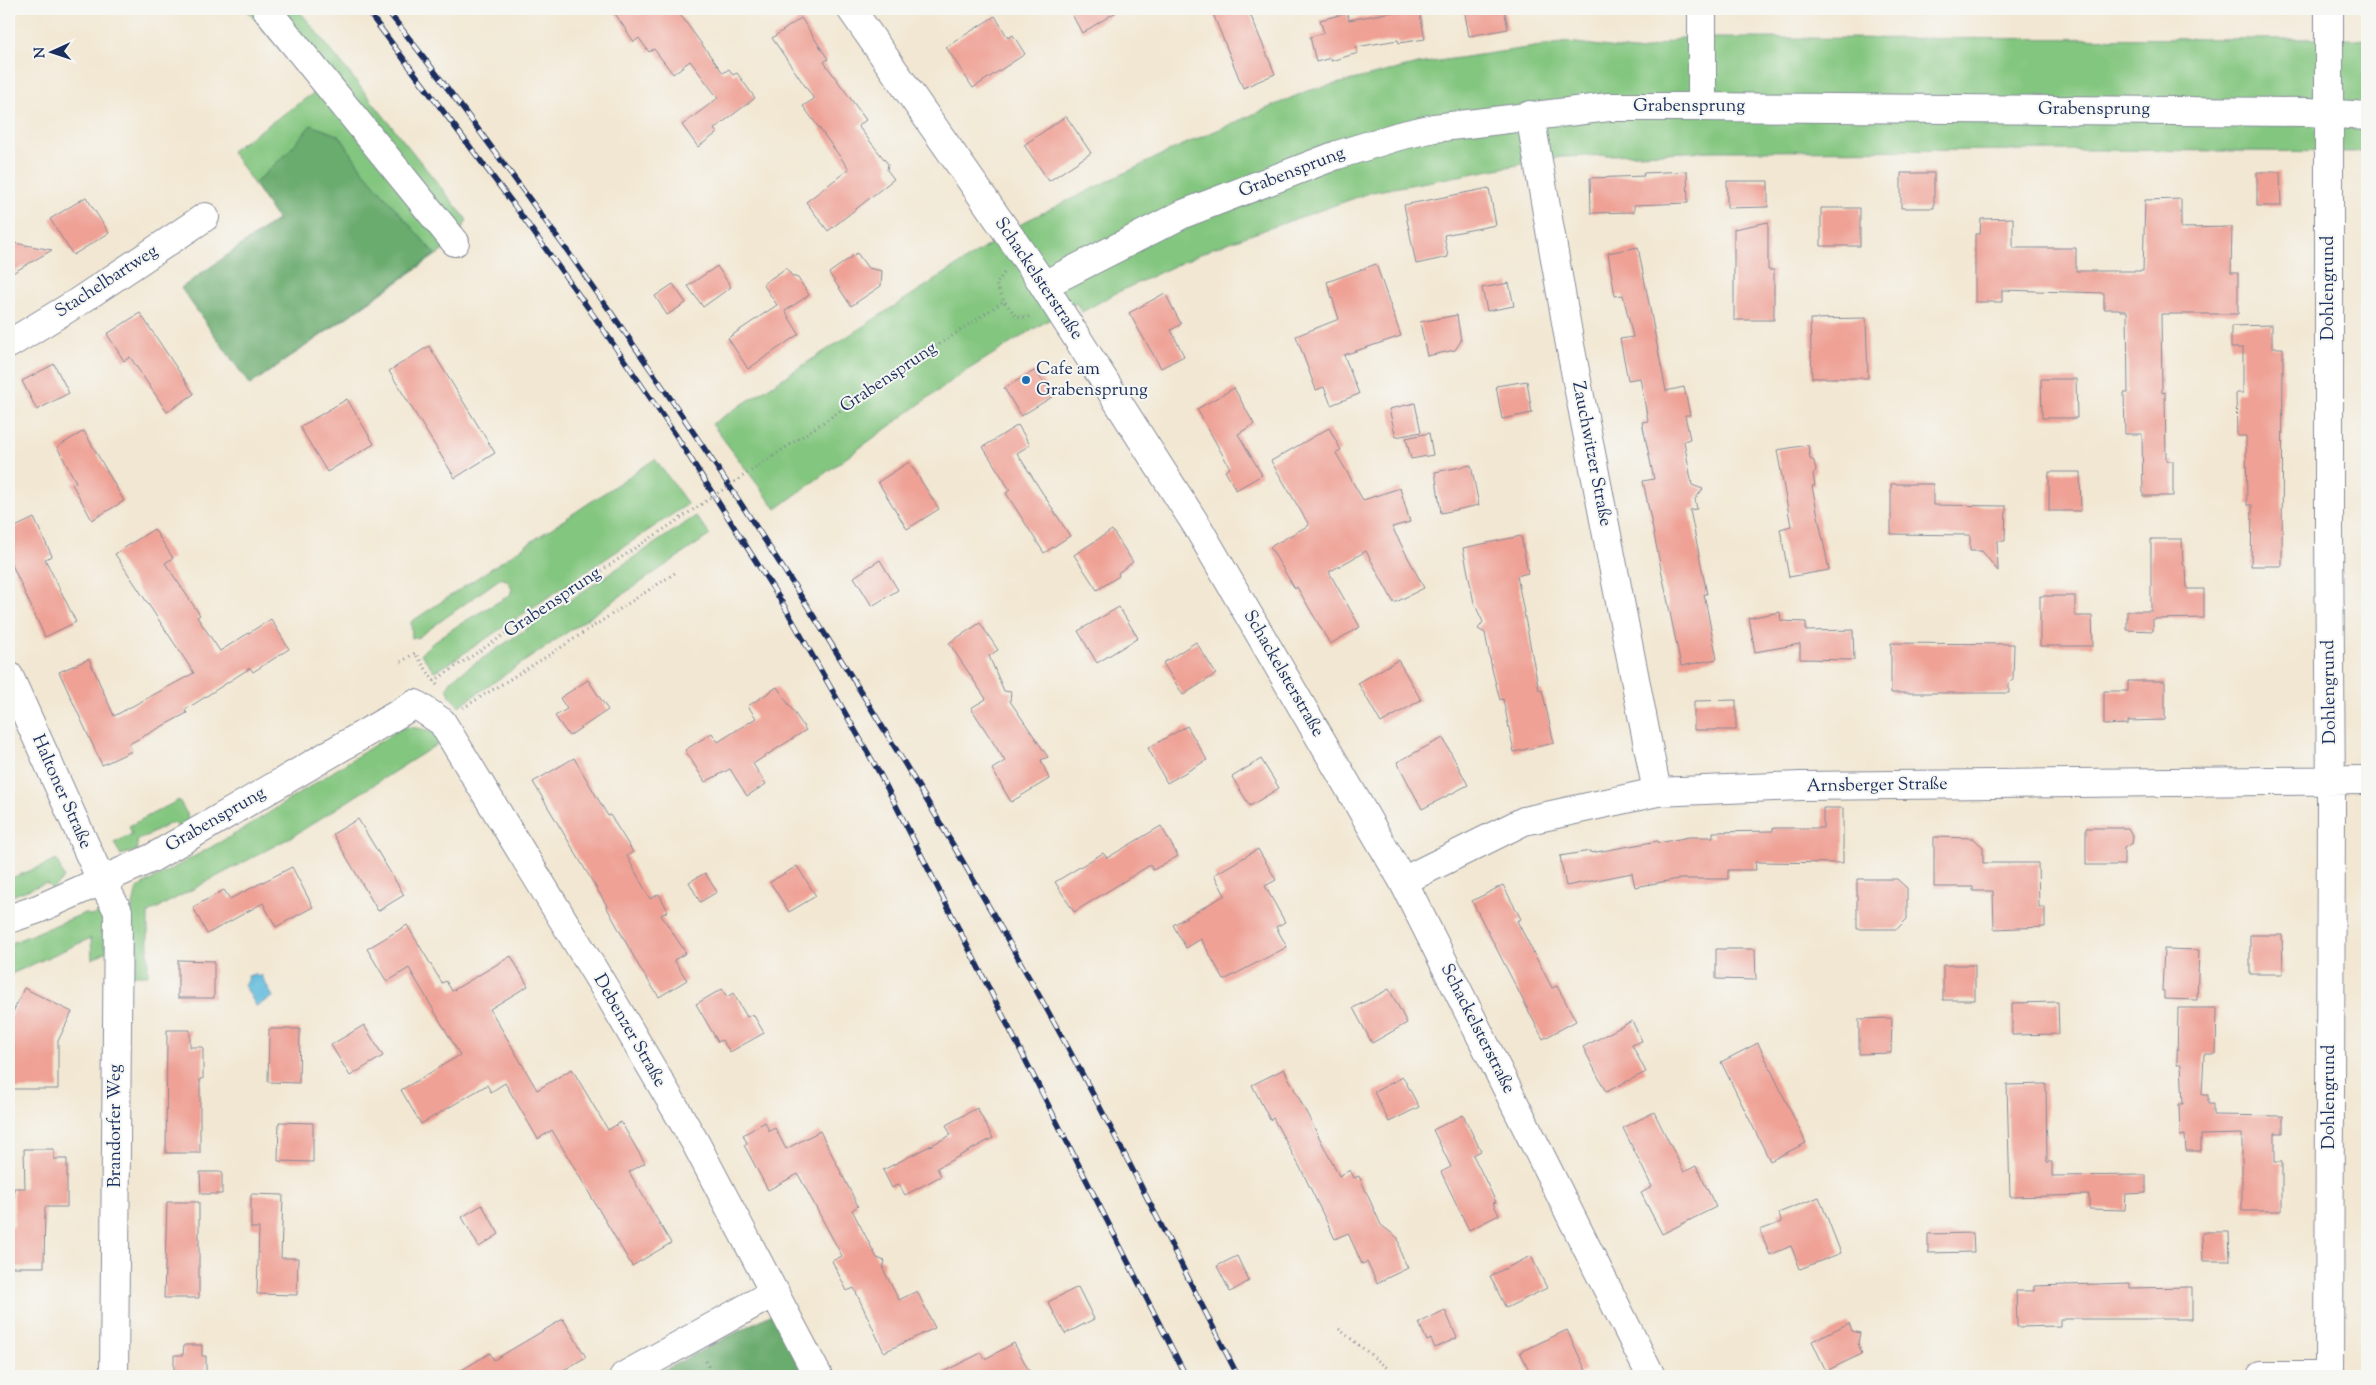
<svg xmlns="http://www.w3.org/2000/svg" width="2376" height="1385" font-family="'Sorts Mill Goudy',serif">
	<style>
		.green { fill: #83c67f; stroke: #4f7a6e }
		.forest { fill: #6aab6e; stroke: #426d66 }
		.water { fill: #5db9db; stroke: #3c749c }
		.building { fill: #efa195 }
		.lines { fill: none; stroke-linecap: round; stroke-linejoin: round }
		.minor-casing { stroke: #868b98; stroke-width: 30 }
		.path { stroke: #868b98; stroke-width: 3; stroke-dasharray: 1 4; stroke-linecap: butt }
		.minor { stroke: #fff; stroke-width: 28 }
		.rail-casing { stroke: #1b2f5e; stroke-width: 5.5 }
		.rail { stroke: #f6f6f2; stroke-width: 4; stroke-dasharray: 11; stroke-linecap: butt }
		.path-bridge { stroke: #868b98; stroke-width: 3; stroke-dasharray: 1 4; stroke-linecap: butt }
		.poi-dot { fill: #1f6fb2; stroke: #f6f6f2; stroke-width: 2 }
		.labels { text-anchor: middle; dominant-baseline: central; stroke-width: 4; stroke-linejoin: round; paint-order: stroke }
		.street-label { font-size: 18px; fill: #1b2f5e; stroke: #f6f6f2 }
		.poi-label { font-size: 18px; fill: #1b2f5e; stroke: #f6f6f2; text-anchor: start }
	</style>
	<rect width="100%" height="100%" fill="#f6f6f2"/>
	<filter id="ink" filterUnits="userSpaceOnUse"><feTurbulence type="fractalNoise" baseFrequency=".02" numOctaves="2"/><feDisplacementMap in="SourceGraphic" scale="10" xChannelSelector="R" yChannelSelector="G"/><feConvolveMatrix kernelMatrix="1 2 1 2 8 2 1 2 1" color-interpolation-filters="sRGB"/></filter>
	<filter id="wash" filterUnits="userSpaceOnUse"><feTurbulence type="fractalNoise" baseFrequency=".0096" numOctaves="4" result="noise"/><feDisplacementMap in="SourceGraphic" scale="20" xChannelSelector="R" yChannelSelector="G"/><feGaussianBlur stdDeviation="1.12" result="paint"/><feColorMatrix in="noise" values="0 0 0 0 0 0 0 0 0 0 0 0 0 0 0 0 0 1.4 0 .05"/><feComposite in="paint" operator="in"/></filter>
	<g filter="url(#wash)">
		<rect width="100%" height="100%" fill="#f2e7d2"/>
		<!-- green -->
		<path class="green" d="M246,9H298L467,220L455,242L250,385L181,288L278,219L231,151L315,92Z
			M1680,38L2367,39V152L2095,150L1712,151L1561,157L1372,192L1213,248L1116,293L1082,312L1076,303L961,374L776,509L712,424L1026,221L1176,148L1307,91L1418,64L1568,42L1641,51Z
			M655,459L688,504L445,666L434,671L421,654C436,635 487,609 510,595L512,589L508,581L501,578L417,638H412L411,622Z
			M696,516L710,535L459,706L451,698L447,688L453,678Z
			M407,727C422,728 432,730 444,740L293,836L148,913V975H133L131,914L137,888L242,830L398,730Z
			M179,800L187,814L188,823L179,828L173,822L137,841L138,850L121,855L114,843L132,834L129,826Z
			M57,860L64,878L52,889L46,883L9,897V879Z
			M85,913L91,916L98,913L108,923L109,950L92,959L91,938L9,975V944Z"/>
		<!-- forest -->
		<path class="forest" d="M311,125L340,136L363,171L435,254L250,385L181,288L278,220L254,184L288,152Z
			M776,1312L809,1376H652Z"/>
		<!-- water -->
		<path class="water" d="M255,974L258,977L261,975L273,997L256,1006L244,984L248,981V976Z"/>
		<g id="blocks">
			<!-- building -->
			<path class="building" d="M612,9H676L723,73L729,69L733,75L737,73L755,98L714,129L717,133L698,147L682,125L718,98L690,61L673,74L654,49L649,52L639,38L634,42Z
				M1069,9H1121L1082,33Z
				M1211,9H1248L1275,74L1243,88Z
				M1393,9H1419L1425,39L1399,43L1398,40L1356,47L1358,53L1331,61V58L1316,62L1310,37L1324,33L1320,20L1347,13L1349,20L1393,12Z
				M1464,9H1504L1508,29L1469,36Z
				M995,16L1008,38L1013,35L1025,54L973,88L946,47Z
				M801,18L828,59L824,62L866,120L858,126L888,164L887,170L894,179L828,231L806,202L849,169L803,106L814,99L772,38Z
				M1066,116L1091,153L1049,181L1024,145Z
				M1687,171L1688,203L1634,205V212L1591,213L1590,178L1644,176L1643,173Z
				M2257,172H2280L2281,206H2257Z
				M1901,173H1934V208H1901Z
				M1727,181H1768V207L1727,208Z
				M1489,188L1496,225L1444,235L1448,257L1416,264L1404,205Z
				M86,197L109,233L73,255L50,219Z
				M2181,199V228L2232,227L2231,273H2238V314H2161L2162,393L2165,392L2166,461H2173V496H2143L2142,434H2125L2124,393H2128L2127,311H2120V309H2104V293L2002,290V302H1975V234H1980L1981,219L2013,218V248H2076V271H2143L2145,200Z
				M1821,208H1860V246H1821Z
				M1768,222V270H1774V320H1734V229Z
				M9,242L52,250L9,275Z
				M1638,247L1666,391L1684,387L1690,415H1685L1690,439L1684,441L1692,485L1703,489L1695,499L1697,509L1690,510L1707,594H1704L1717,659L1681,666L1643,481L1654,479L1642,422L1648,421L1640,378L1628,380L1620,339L1633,337L1623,295L1615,296L1608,253Z
				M857,253L868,268L882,271L881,286L851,306L829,273Z
				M1376,264L1401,336L1344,355L1359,394L1331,405L1324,387L1316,390L1296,336L1339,319L1327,282Z
				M717,266L731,287L703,307L688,286Z
				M786,268L792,276L798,278L809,295L785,311L799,334L748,369L728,338L777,305L763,284Z
				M1509,283L1514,306L1487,311L1482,288Z
				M673,284L686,303L667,315L655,296Z
				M1165,293L1181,324L1171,330L1184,356L1161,368L1129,313Z
				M140,313L194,394L167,412L130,357L124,361L107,334Z
				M1457,315L1461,341L1455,350L1427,356L1420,322Z
				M1866,318L1868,378H1812L1810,319Z
				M2272,325V348H2283L2282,566H2251L2252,505H2247L2246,436H2237L2236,393H2243V348H2231V326Z
				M429,346L495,453L455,478L389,371Z
				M54,364L69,393L37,410L22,381Z
				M1036,370L1052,397L1021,416L1004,388Z
				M2041,379H2076L2077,418H2042Z
				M1527,381L1532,413L1502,419L1496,386Z
				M1234,388L1254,424L1238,434L1262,475L1236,490L1225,471L1230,468L1197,409Z
				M347,399L374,444L327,472L300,427Z
				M1415,403L1421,432L1396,437L1389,409Z
				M1018,425L1030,445L1017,453L1070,536L1044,553L1006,493L1010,490L983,447Z
				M1329,428L1341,450L1336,453L1363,500L1400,488L1410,522L1392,527L1424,588L1394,603L1366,551L1329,572L1360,627L1330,644L1297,587L1295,589L1270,547L1309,525L1271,461Z
				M84,431L124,501L92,520L72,484L76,482L57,447Z
				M1429,433L1433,455L1411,459L1406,438Z
				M1808,445L1810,459L1814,461L1816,470L1813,474L1815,486H1812L1829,570L1789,577L1780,529L1791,526L1777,450Z
				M909,462L939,509L907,529L878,482Z
				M1471,465L1479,505L1441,513L1435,472Z
				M2049,472H2080L2081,511H2049Z
				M1891,484H1933V505L2006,506L2005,541H1997L1998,571L1982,551H1970V535L1891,534Z
				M34,518L52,556L45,559L76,622L45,637L9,558V530Z
				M154,529L173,558L165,563L200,615L197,617L220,651L271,619L289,649L253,672L250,668L185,710L187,713L129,744L132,751L102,765L59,672L89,659L114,716L194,673L115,554Z
				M1112,530L1133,562L1118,573L1119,576L1097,590L1074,555Z
				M1521,536L1528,573L1517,576L1539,691L1542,690L1554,743L1514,752L1503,699L1500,700L1492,669L1485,633L1478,629L1483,622L1474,603L1463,548Z
				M2151,539H2182L2183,564L2186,568L2187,589H2204V618L2153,619V631L2127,630V611H2151Z
				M880,560L898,590L872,606L854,577Z
				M2040,596H2075V616H2092L2093,646H2040Z
				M1119,607L1138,638L1097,663L1078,631Z
				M1780,612L1781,621L1806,622V631L1853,630L1854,660L1800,659V644L1755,652L1749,618Z
				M980,623L998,650L989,656L1004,691L1011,692L1010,701L1048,757L1041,760L1049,779L1011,802L992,769L1005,761L971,708L986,699L949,643Z
				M1196,642L1216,674L1183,695L1163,663Z
				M1891,643L2014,644L2013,680L2009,682V693H1891Z
				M1398,660L1421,700L1381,723L1358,683Z
				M588,680L608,710L569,736L555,716L567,709L560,698Z
				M2128,681H2165V720L2128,721V724L2104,725V691H2128Z
				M777,687L806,730L753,764L766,784L747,796L730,769L705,782L685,750L712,733L718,742L756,718L748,706Z
				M1736,700V730H1694V701Z
				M1187,726L1207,760L1167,783L1148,748Z
				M1443,738L1468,785L1422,809L1397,762Z
				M574,758L608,816L610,815L633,852L627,856L650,899L659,894L668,911L661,915L686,953L674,960L687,980L659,997L641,970L606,906H607L533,782Z
				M1261,759L1279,788L1250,806L1232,777Z
				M1823,808H1843V863L1755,862L1756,870H1728V879H1678L1635,887L1632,873L1566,886L1560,856L1590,851L1591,853L1658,841L1659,843L1689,837H1713V832L1773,831V828H1823Z
				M358,819L404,895L378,911L333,834Z
				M1161,826L1178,856L1153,870L1150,865L1074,912L1055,882L1103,853L1107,858Z
				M2086,828H2128L2133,837L2132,843L2124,848V865H2086Z
				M1934,837L1973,838L1983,847V863H2038L2039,907H2045V927L1994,929L1993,891H1973V887H1934Z
				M1258,849L1276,880L1265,886L1285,922L1276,927L1287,947L1224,980L1201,939L1186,948L1173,925L1225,895L1214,875Z
				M797,866L816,896L789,912L770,882Z
				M292,867L313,907L276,927L263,903L207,934L193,907L224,890L230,899Z
				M705,873L717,892L700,902L689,882Z
				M1857,879H1897L1907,888V919L1897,929H1857Z
				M1503,885L1521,919L1517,921L1552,988L1557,986L1576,1021L1543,1039L1472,901Z
				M407,925L442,983L446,981L452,991L511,956L528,986L490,1009L537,1090L572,1069L608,1130L621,1122L645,1163L629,1172L671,1243L632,1266L552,1130L538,1139L505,1083L491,1092L487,1085L421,1124L401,1090L460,1055L409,968L387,982L367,949Z
				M2250,935H2282L2283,974H2250Z
				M1716,949H1755L1756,980L1716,979Z
				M2164,949L2199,950L2197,1000L2164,999V991H2162Z
				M178,960L214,961V998H178Z
				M1943,965H1975V1000H1943Z
				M24,988L72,1012L58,1041V1089H9V1021Z
				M722,989L727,997L733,993L747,1017L753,1014L764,1033L730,1052L722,1040L718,1042L696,1004Z
				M1389,989L1407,1023L1372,1043L1353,1008Z
				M2058,1002L2059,1034L2012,1035V1003Z
				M2178,1008H2217L2216,1054H2204L2202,1095H2208V1104H2213V1115L2283,1116V1133H2275V1162H2282V1211H2242V1134L2201,1135V1151H2186L2185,1135L2180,1136L2179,1104H2183L2181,1065H2177Z
				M1892,1018L1891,1053L1859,1054V1019Z
				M1632,1021L1642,1041L1632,1045L1646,1072L1606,1092L1583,1047Z
				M364,1025L383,1056L350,1076L331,1045Z
				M269,1029H300L299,1083L268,1082Z
				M167,1030H190V1047H203V1079H200V1153H166Z
				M1758,1043L1806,1143L1770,1161L1721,1062Z
				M1284,1069L1339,1176L1350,1170L1354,1178L1359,1176L1381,1225L1398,1238L1401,1254L1408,1268L1377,1283L1367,1262L1362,1264L1348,1233L1335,1239L1302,1171L1273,1118L1270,1120L1252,1085Z
				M1403,1077L1419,1107L1389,1122L1374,1092Z
				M2046,1084L2047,1162H2052V1176L2146,1175V1193L2126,1194L2125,1210L2089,1209V1195L2010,1197L2007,1085Z
				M977,1108L993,1138L937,1168L941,1176L905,1195L899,1184L892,1188L883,1170L951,1135L946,1125Z
				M1654,1112L1684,1172L1696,1166L1716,1207L1662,1234L1641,1193L1652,1187L1623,1128Z
				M1463,1115L1481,1151L1473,1155L1496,1202L1493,1203L1499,1215L1469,1230L1441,1172L1451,1167L1433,1130Z
				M279,1122L313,1123V1162L278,1161Z
				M765,1122L769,1131L775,1128L786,1149L820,1131L858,1206L852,1210L877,1258L885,1261L883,1269L899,1300L917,1291L935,1328L884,1352L854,1288L847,1291L832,1261L842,1256L798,1174L768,1190L744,1145L747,1143L743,1135Z
				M24,1149H54V1159H67V1207H45L44,1267H9V1226H14V1188H25Z
				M200,1172H222V1194H201Z
				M251,1194L283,1195L281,1258H298L297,1295L257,1294L259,1228H251Z
				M1819,1197L1841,1253L1800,1269L1791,1246L1770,1255L1760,1230L1782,1222L1778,1213Z
				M167,1202H199V1298H164Z
				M482,1205L499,1234L479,1247L462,1217Z
				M2202,1232H2229L2230,1261H2203Z
				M1973,1233L1974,1252L1928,1253V1234Z
				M1237,1256L1249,1281L1230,1292L1217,1266Z
				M1531,1256L1547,1288L1506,1308L1490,1276Z
				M2130,1283V1288L2192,1287V1319H2060V1326L2017,1327L2016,1291H2034V1286Z
				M1078,1287L1094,1319L1065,1334L1048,1302Z
				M1445,1310L1457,1338L1435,1348L1431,1339L1427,1341L1419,1323Z
				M563,1319L586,1357L554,1376H452L490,1353L494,1360Z
				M1849,1323L1852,1331L1860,1333L1858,1343L1862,1354L1826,1371L1812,1341Z
				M1567,1330L1586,1371L1574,1376H1532L1520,1352Z
				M1014,1343L1032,1376H935L981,1353L985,1359Z
				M184,1345H202V1356H206V1376H174V1355H183Z"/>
		</g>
	</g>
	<g filter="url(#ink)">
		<use href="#blocks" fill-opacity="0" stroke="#868b98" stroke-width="1"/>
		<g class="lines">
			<!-- minor casing -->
			<g class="minor-casing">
				<path id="minor" d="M266,9L455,242
					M851,9L1035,272L1197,526L1403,881L1651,1376
					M1702,107V9
					M1530,115L1570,345L1657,792
					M1044,285L1183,214L1337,155L1399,136L1434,128L1609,107H1702L2308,112L2367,116
					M9,344L78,302L205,217
					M9,676L101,880L118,911L114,1376
					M1403,881L1524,821L1657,792L1800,786L2367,780
					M9,919L38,909L152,858L415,704L442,722L609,995L695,1142L818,1376
					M624,1376L775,1292
					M2261,1376H2325
					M2329,1376L2331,802L2329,529V9"/>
			</g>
			<!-- path -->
			<path class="path" d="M1004,273L996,284L1004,301
				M773,456L1004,301L1016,316L1027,318L1032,314
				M401,662L415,653L434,681
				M437,685L434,681L672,524
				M463,708L554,652L675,573
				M1339,1329L1397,1376
				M706,1361L712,1376"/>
			<!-- minor -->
			<use href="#minor" class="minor"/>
			<!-- rail casing -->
			<g class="rail-casing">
				<path id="rail" d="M366,9L514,205L596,319L675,434L783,604L880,774L1186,1376
					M386,9C448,87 507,168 566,249C733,482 887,724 1027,974C1102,1106 1169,1241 1238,1376"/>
			</g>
			<!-- rail -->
			<use href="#rail" class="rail"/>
			<!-- path-bridge -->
			<path class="path-bridge" d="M672,524L773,456"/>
		</g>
	</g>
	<!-- markers -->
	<circle class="poi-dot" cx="1026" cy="380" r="5"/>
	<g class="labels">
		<!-- street labels -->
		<g class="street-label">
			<text x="1689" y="107">Grabensprung</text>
			<text x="2094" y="110">Grabensprung</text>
			<text transform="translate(1292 173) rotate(-21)">Grabensprung</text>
			<text transform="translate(1038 279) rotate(56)">Schackelsterstraße</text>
			<text transform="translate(107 282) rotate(-33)">Stachelbartweg</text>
			<text transform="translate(2329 288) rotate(-90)">Dohlengrund</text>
			<text transform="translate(889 378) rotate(-34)">Grabensprung</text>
			<text transform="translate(1591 454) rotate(79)">Zauchwitzer Straße</text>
			<text transform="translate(553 603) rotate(-34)">Grabensprung</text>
			<text transform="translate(1283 674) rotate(60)">Schackelsterstraße</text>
			<text transform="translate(2330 692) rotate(-91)">Dohlengrund</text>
			<text transform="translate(1877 786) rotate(-1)">Arnsberger Straße</text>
			<text transform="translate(61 792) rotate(66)">Haltoner Straße</text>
			<text transform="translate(216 820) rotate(-30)">Grabensprung</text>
			<text transform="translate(1477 1029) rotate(63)">Schackelsterstraße</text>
			<text transform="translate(629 1031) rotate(60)">Debenzer Straße</text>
			<text transform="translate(2330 1097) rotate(-90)">Dohlengrund</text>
			<text transform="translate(116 1126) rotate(-90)">Brandorfer Weg</text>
		</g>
		<!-- poi labels -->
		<g class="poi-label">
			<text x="1036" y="370">Cafe am<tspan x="1036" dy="21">Grabensprung</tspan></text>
		</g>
	</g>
	<!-- margin -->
	<rect width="2376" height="1385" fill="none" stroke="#f6f6f2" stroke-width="30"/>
	<!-- north arrow -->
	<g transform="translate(52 52) rotate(267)" stroke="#f6f6f2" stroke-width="4" paint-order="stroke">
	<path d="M0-4L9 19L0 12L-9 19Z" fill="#1b2f5e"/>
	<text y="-8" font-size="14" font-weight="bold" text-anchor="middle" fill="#1b2f5e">N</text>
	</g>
</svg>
